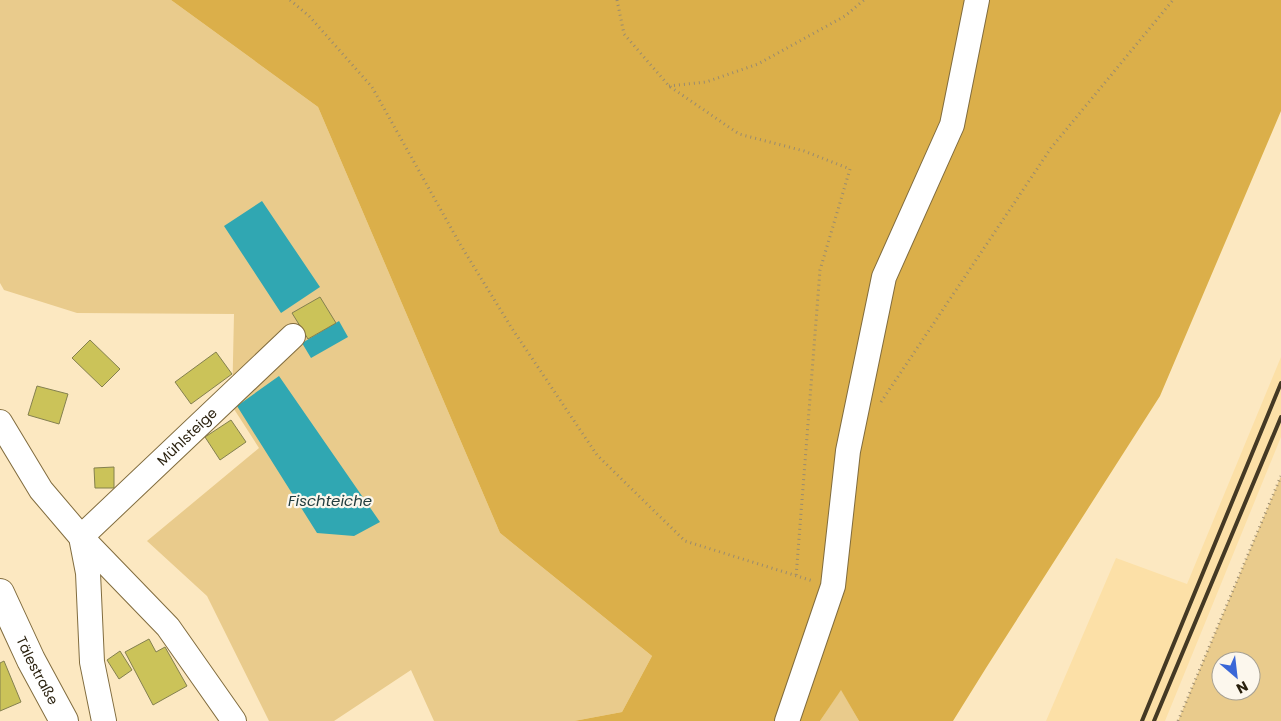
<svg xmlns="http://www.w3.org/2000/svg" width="1281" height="721" font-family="Poppins,sans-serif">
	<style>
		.built { fill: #fce0a7 }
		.green { fill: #e9cb8c; fill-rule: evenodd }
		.forest { fill: #dbaf4a }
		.water { fill: #30a7b2 }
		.building { fill: #cbc359; stroke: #84804f }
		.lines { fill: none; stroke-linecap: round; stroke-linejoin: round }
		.street-casing { stroke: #816c3e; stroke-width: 26 }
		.secondary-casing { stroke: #816c3e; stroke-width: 30 }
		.path { stroke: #9a8b6e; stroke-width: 3; stroke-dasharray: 1 4; stroke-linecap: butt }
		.street { stroke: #fff; stroke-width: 24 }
		.secondary { stroke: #fff; stroke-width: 28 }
		.rail { stroke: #443924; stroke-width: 4 }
		.labels { text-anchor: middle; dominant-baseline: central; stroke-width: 4.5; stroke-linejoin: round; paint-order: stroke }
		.street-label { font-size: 14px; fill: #281f0c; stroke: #fcf7ed }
		.water-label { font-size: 15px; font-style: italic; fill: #233d3f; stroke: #fcf7ed }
	</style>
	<rect width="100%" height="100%" fill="#fce8c1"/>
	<!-- built -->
	<path class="built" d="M1281,357V437L1165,721H1046L1116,558L1187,584Z"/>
	<!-- green -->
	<path class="green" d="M0,0H171L318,107L500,533L652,656L622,712L574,721H434L411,670L334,721H269L207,596L147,541L259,448L232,406L234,314L77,313L4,290L0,283Z
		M1281,476V721H1178ZM1221,661H1251V691H1221Z
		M841,689L859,721H820Z"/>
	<!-- forest -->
	<path class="forest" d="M171,0H1281V111L1160,396L986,668L953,721H859L841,690L820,721H574L622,712L652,656L500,533L318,107Z"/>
	<!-- water -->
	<path class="water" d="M262,201L320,287L281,313L224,226Z
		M339,321L348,337L311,358L302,343Z
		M279,376L380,522L354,536L317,533L237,406Z"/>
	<!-- building -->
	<path class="building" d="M320,297L336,323L308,339L292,313Z
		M90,340L120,369L102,387L72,358Z
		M216,352L232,374L191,404L175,382Z
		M37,386L68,394L59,424L28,415Z
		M231,420L246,442L220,460L205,437Z
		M114,467V488H95L94,468Z
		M149,639L156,652L165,647L187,686L153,705L125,652Z
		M120,651L132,670L119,679L107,660Z
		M4,661L21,702L0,711V663Z"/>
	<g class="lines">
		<!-- street casing -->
		<g class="street-casing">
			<g id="street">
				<path d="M0,422L41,490L81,537L88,573L92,662L104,721"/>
				<path id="s1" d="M234,721L168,627L81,537L293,336"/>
				<path d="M787,721L833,586L848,451L884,277L952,125L977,0"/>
			</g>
		</g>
		<!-- secondary casing -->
		<g class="secondary-casing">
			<g id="secondary">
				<path id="s2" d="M0,593L31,660L64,721"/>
			</g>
		</g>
		<!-- path -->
		<path class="path" d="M290,0L309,16L372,87L460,244L511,327L597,455L685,541L813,581
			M617,0L624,34L669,86L739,134L804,151L850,169L820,270L796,577
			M669,86L706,82L758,64L845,16L864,0
			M881,402L1051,148L1173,0
			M1178,721L1281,476"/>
		<!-- street -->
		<use href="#street" class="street"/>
		<!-- secondary -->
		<use href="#secondary" class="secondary"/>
		<!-- rail -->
		<path class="rail" d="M1142,721L1281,383
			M1154,721L1281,417"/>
	</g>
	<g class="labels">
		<!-- street labels -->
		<g class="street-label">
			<text stroke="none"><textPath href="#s1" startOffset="386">Mühlsteige</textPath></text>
			<text stroke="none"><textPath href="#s2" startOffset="86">Tälestraße</textPath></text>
		</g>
		<!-- water labels -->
		<g class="water-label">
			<text x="330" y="500">Fischteiche</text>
		</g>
	</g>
	<!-- north arrow -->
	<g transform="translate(1236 676) rotate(152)"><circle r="24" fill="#fcf7ed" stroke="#a7a193"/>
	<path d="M0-4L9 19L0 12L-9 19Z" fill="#3a67d7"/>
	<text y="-8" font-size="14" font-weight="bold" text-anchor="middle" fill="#281f0c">N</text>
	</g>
</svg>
